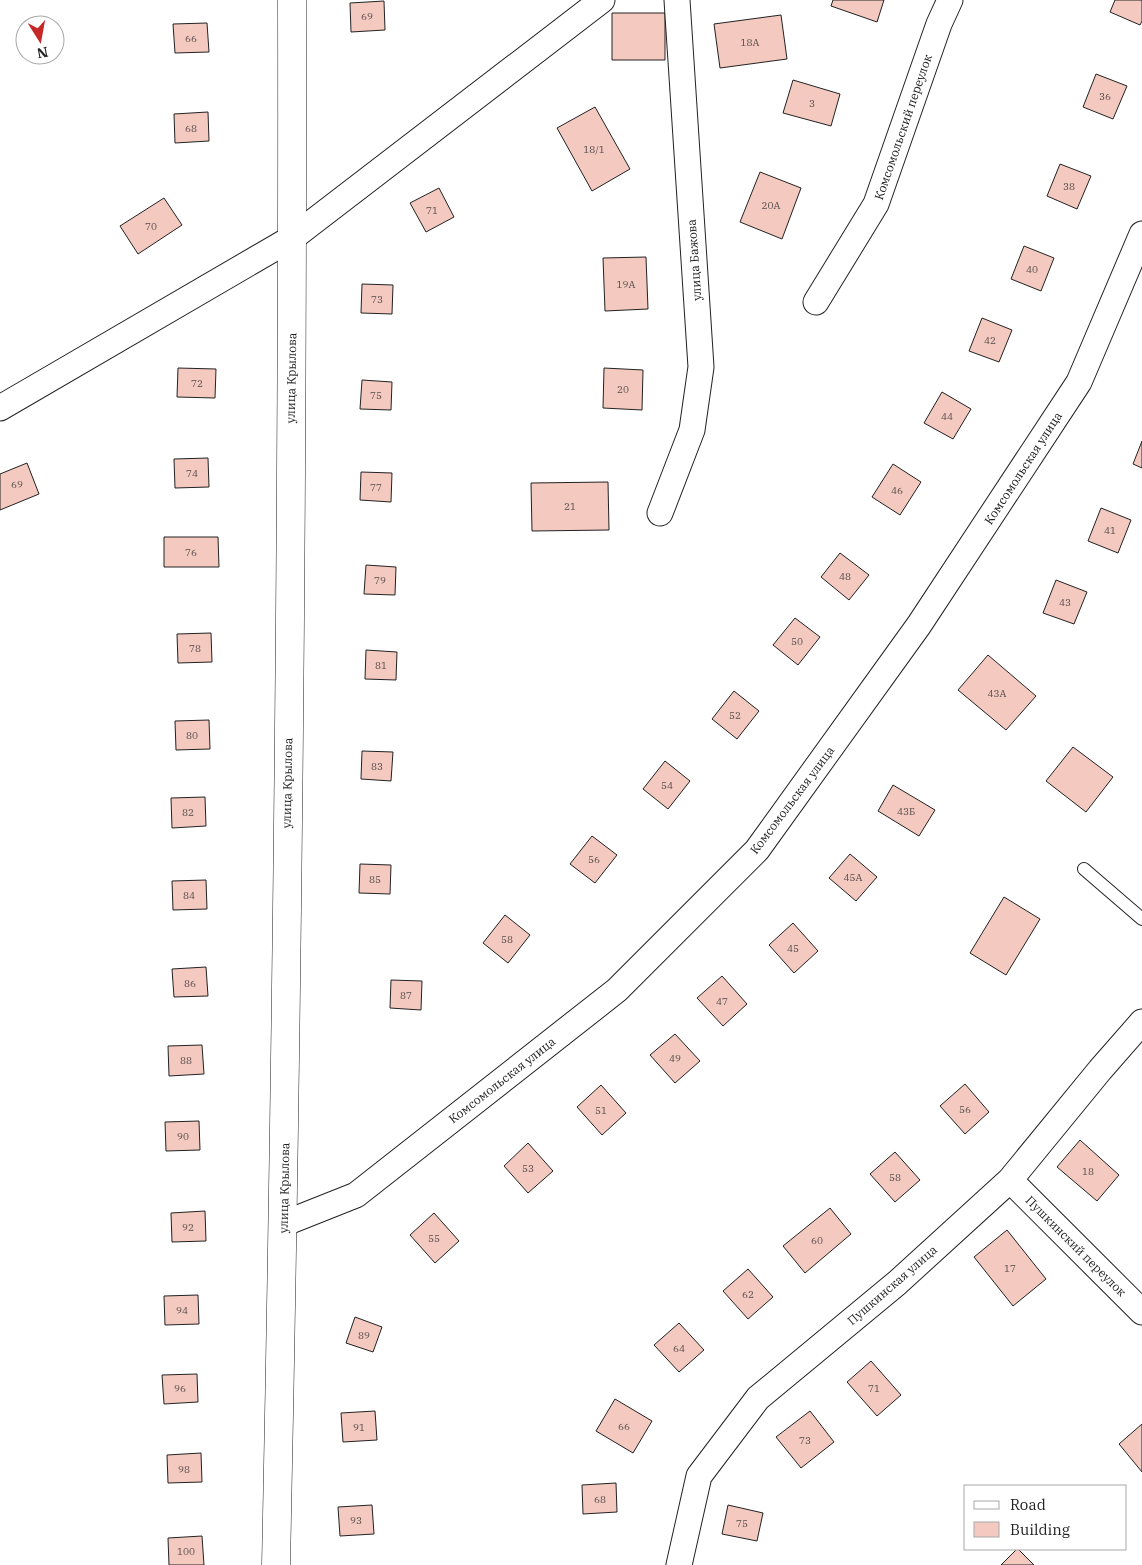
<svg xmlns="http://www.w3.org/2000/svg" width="1142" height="1565" font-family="'IBM Plex Serif',serif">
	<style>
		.building { fill: #f3c9c0; stroke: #222 }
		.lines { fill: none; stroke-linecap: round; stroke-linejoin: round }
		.lane-casing { stroke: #222; stroke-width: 14 }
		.street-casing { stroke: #222; stroke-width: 27 }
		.secondary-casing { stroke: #222; stroke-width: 29 }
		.lane { stroke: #fff; stroke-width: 12 }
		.street { stroke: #fff; stroke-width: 25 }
		.secondary { stroke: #fff; stroke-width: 28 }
		.labels { text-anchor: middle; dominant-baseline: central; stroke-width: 4; stroke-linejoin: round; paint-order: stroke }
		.number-label { font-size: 10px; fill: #564c4a }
		.street-label { font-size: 12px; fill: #222; stroke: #fff }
	</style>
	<rect width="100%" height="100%" fill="#fff"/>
	<!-- building -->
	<path class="building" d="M833,0H884L877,22L831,6Z
		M1115,0H1142V21L1140,25L1110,12Z
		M384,1L385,30L351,32L350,3Z
		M612,13H665V60H612Z
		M781,15L787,59L720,68L714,24Z
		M207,23L209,52L175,53L173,24Z
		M1096,74L1127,86L1113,119L1083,107Z
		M793,80L840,94L831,126L783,113Z
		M595,107L630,169L592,191L557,128Z
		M208,112L209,141L175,143L174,114Z
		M1060,164L1091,176L1077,209L1047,196Z
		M760,172L801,188L782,239L740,222Z
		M439,188L454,217L426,232L410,203Z
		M164,198L182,225L138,254L120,226Z
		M1024,246L1054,258L1041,291L1011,279Z
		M646,257L648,309L605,311L603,258Z
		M362,284L393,285L392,314L361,313Z
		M982,318L1012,330L999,362L969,351Z
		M178,368L216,369L215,398L177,397Z
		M604,368L643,370L642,410L603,408Z
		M362,380L392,382L391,410L360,409Z
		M942,392L971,409L953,439L924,423Z
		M1142,441V468L1133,464Z
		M208,458L209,487L175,488L174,459Z
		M27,463L39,494L0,510V474Z
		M893,464L921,482L900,515L872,497Z
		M361,472L392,473L391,502L360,500Z
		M608,482L609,530L532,531L531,483Z
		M1101,508L1131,520L1118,553L1088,541Z
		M164,537H218L219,567H164Z
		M840,553L869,575L849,600L821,577Z
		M366,565L396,567L395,595L364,594Z
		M1056,580L1087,592L1074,624L1043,613Z
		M795,618L820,637L798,665L773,645Z
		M211,633L212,662L178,663L177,634Z
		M366,650L397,652L396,680L365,679Z
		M988,655L1036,696L1006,730L958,690Z
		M734,691L759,711L737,739L712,719Z
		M209,720L210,749L176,750L175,721Z
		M1073,747L1113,777L1086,812L1046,781Z
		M362,751L393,752L391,781L361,779Z
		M665,761L690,781L668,809L643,789Z
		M893,785L935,810L919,836L878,811Z
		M205,797L206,826L172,828L171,798Z
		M592,836L617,855L595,883L570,864Z
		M850,854L877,877L856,901L829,878Z
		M360,864L391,865L390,894L359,893Z
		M206,880L207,909L173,910L172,881Z
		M1004,897L1040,919L1006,975L970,953Z
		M505,915L530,935L508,963L483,943Z
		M793,923L818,951L794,973L769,945Z
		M206,967L208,996L174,997L172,969Z
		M722,976L747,1004L723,1026L697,998Z
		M391,980L422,981L421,1010L390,1008Z
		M675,1034L700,1061L675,1083L650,1055Z
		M202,1045L204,1074L169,1076L168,1046Z
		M965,1084L989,1112L965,1134L940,1106Z
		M601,1085L626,1113L602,1135L577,1107Z
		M199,1121L200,1150L166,1151L165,1122Z
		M1080,1140L1119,1175L1097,1201L1057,1167Z
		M528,1143L553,1171L528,1193L504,1166Z
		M895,1152L920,1180L895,1202L870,1174Z
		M830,1208L851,1234L805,1273L783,1246Z
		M205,1211L206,1241L172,1242L171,1213Z
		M434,1213L459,1241L435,1263L410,1235Z
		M1007,1230L1046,1279L1013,1306L974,1257Z
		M748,1269L773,1297L748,1319L723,1291Z
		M198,1295L199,1324L165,1325L164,1296Z
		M355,1317L382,1327L373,1352L346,1343Z
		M679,1323L704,1350L679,1372L654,1345Z
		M871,1361L901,1395L877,1416L847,1382Z
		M197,1374L198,1402L164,1404L162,1375Z
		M615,1399L652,1421L633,1453L596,1431Z
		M375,1411L377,1440L343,1442L341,1413Z
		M810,1411L834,1442L801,1468L776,1437Z
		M1142,1424V1472L1119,1444Z
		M201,1453L202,1482L168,1483L167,1455Z
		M616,1483L617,1512L583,1514L582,1485Z
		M372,1505L374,1534L340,1536L338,1507Z
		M728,1505L763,1513L757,1541L722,1534Z
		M202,1536L204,1565H169L168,1538Z
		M1018,1549L1034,1565H1001L1017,1549Z"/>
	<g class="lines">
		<!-- lane casing -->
		<g class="lane-casing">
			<path id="lane" d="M1084,869L1142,919"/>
		</g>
		<!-- street casing -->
		<g class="street-casing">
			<path id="street" d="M816,302L876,204L939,24L950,0
				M0,408L292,238L602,0
				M660,513L692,430L701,367L677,0
				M1010,1180L1142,1312
				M283,1224L356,1195L617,990L757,850L919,625L1079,382L1142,234
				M679,1565L699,1476L758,1398L897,1283L1010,1180L1100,1070L1142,1022"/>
		</g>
		<!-- secondary casing -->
		<g class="secondary-casing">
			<path id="secondary" d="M276,1565C287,1043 293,522 292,0"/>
		</g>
		<!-- lane -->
		<use href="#lane" class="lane"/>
		<!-- street -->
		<use href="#street" class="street"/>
		<!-- secondary -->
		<use href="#secondary" class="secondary"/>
	</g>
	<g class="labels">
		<!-- number labels -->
		<g class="number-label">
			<text x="367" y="16">69</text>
			<text x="191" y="38">66</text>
			<text x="750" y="42">18А</text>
			<text x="1105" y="96">36</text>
			<text x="812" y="103">3</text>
			<text x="191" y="128">68</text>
			<text x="594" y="149">18/1</text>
			<text x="1069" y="186">38</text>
			<text x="771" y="205">20А</text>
			<text x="432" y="210">71</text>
			<text x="151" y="226">70</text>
			<text x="1032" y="269">40</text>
			<text x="626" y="284">19А</text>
			<text x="377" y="299">73</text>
			<text x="990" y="340">42</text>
			<text x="197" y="383">72</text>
			<text x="623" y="389">20</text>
			<text x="376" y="395">75</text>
			<text x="947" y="416">44</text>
			<text x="192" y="473">74</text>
			<text x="17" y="484">69</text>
			<text x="376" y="487">77</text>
			<text x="897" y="490">46</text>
			<text x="570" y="506">21</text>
			<text x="1110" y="530">41</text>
			<text x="191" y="552">76</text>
			<text x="845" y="576">48</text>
			<text x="380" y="580">79</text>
			<text x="1065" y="602">43</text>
			<text x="797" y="641">50</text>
			<text x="195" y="648">78</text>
			<text x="381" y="665">81</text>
			<text x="997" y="693">43А</text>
			<text x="735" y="715">52</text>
			<text x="192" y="735">80</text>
			<text x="377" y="766">83</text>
			<text x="667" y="785">54</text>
			<text x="906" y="811">43Б</text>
			<text x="188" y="812">82</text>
			<text x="594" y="859">56</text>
			<text x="853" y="877">45А</text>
			<text x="375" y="879">85</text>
			<text x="189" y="895">84</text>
			<text x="507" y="939">58</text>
			<text x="793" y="948">45</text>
			<text x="190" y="983">86</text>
			<text x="406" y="995">87</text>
			<text x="722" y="1001">47</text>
			<text x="675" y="1058">49</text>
			<text x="186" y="1060">88</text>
			<text x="965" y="1109">56</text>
			<text x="601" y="1110">51</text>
			<text x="183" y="1136">90</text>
			<text x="528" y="1168">53</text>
			<text x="1088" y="1171">18</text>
			<text x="895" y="1177">58</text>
			<text x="188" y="1227">92</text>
			<text x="434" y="1238">55</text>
			<text x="817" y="1240">60</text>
			<text x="1010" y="1268">17</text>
			<text x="748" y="1294">62</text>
			<text x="182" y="1310">94</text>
			<text x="364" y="1335">89</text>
			<text x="679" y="1348">64</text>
			<text x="180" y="1388">96</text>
			<text x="874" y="1388">71</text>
			<text x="624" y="1426">66</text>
			<text x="359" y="1427">91</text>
			<text x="805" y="1440">73</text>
			<text x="184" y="1469">98</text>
			<text x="600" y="1499">68</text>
			<text x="356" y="1520">93</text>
			<text x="742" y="1523">75</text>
			<text x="186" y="1551">100</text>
		</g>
		<!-- street labels -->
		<g class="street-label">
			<text transform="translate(903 127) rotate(-71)">Комсомольский переулок</text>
			<text transform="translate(694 260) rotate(-94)">улица Бажова</text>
			<text transform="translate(291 378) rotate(-89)">улица Крылова</text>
			<text transform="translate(1023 468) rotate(-57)">Комсомольская улица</text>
			<text transform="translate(287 783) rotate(-89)">улица Крылова</text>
			<text transform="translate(792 800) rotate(-53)">Комсомольская улица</text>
			<text transform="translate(502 1080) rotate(-38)">Комсомольская улица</text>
			<text transform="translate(284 1188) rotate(-89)">улица Крылова</text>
			<text transform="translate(1076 1246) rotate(45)">Пушкинский переулок</text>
			<text transform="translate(892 1285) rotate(-41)">Пушкинская улица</text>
		</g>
	</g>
	<!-- legend -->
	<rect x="964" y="1485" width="162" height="65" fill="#ffffff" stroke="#a7a7a7"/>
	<rect x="974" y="1501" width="25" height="8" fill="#ffffff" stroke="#a7a7a7"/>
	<text x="1010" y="1510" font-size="15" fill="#222222">Road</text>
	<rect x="974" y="1522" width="25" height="15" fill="#f3c9c0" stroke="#a7a7a7"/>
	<text x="1010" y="1535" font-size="15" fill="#222222">Building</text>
	<!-- north arrow -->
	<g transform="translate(40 40) rotate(169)"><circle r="24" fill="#ffffff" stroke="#a7a7a7"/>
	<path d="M0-4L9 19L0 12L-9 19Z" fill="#c62828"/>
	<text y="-8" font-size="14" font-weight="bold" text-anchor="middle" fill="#222222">N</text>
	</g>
</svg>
